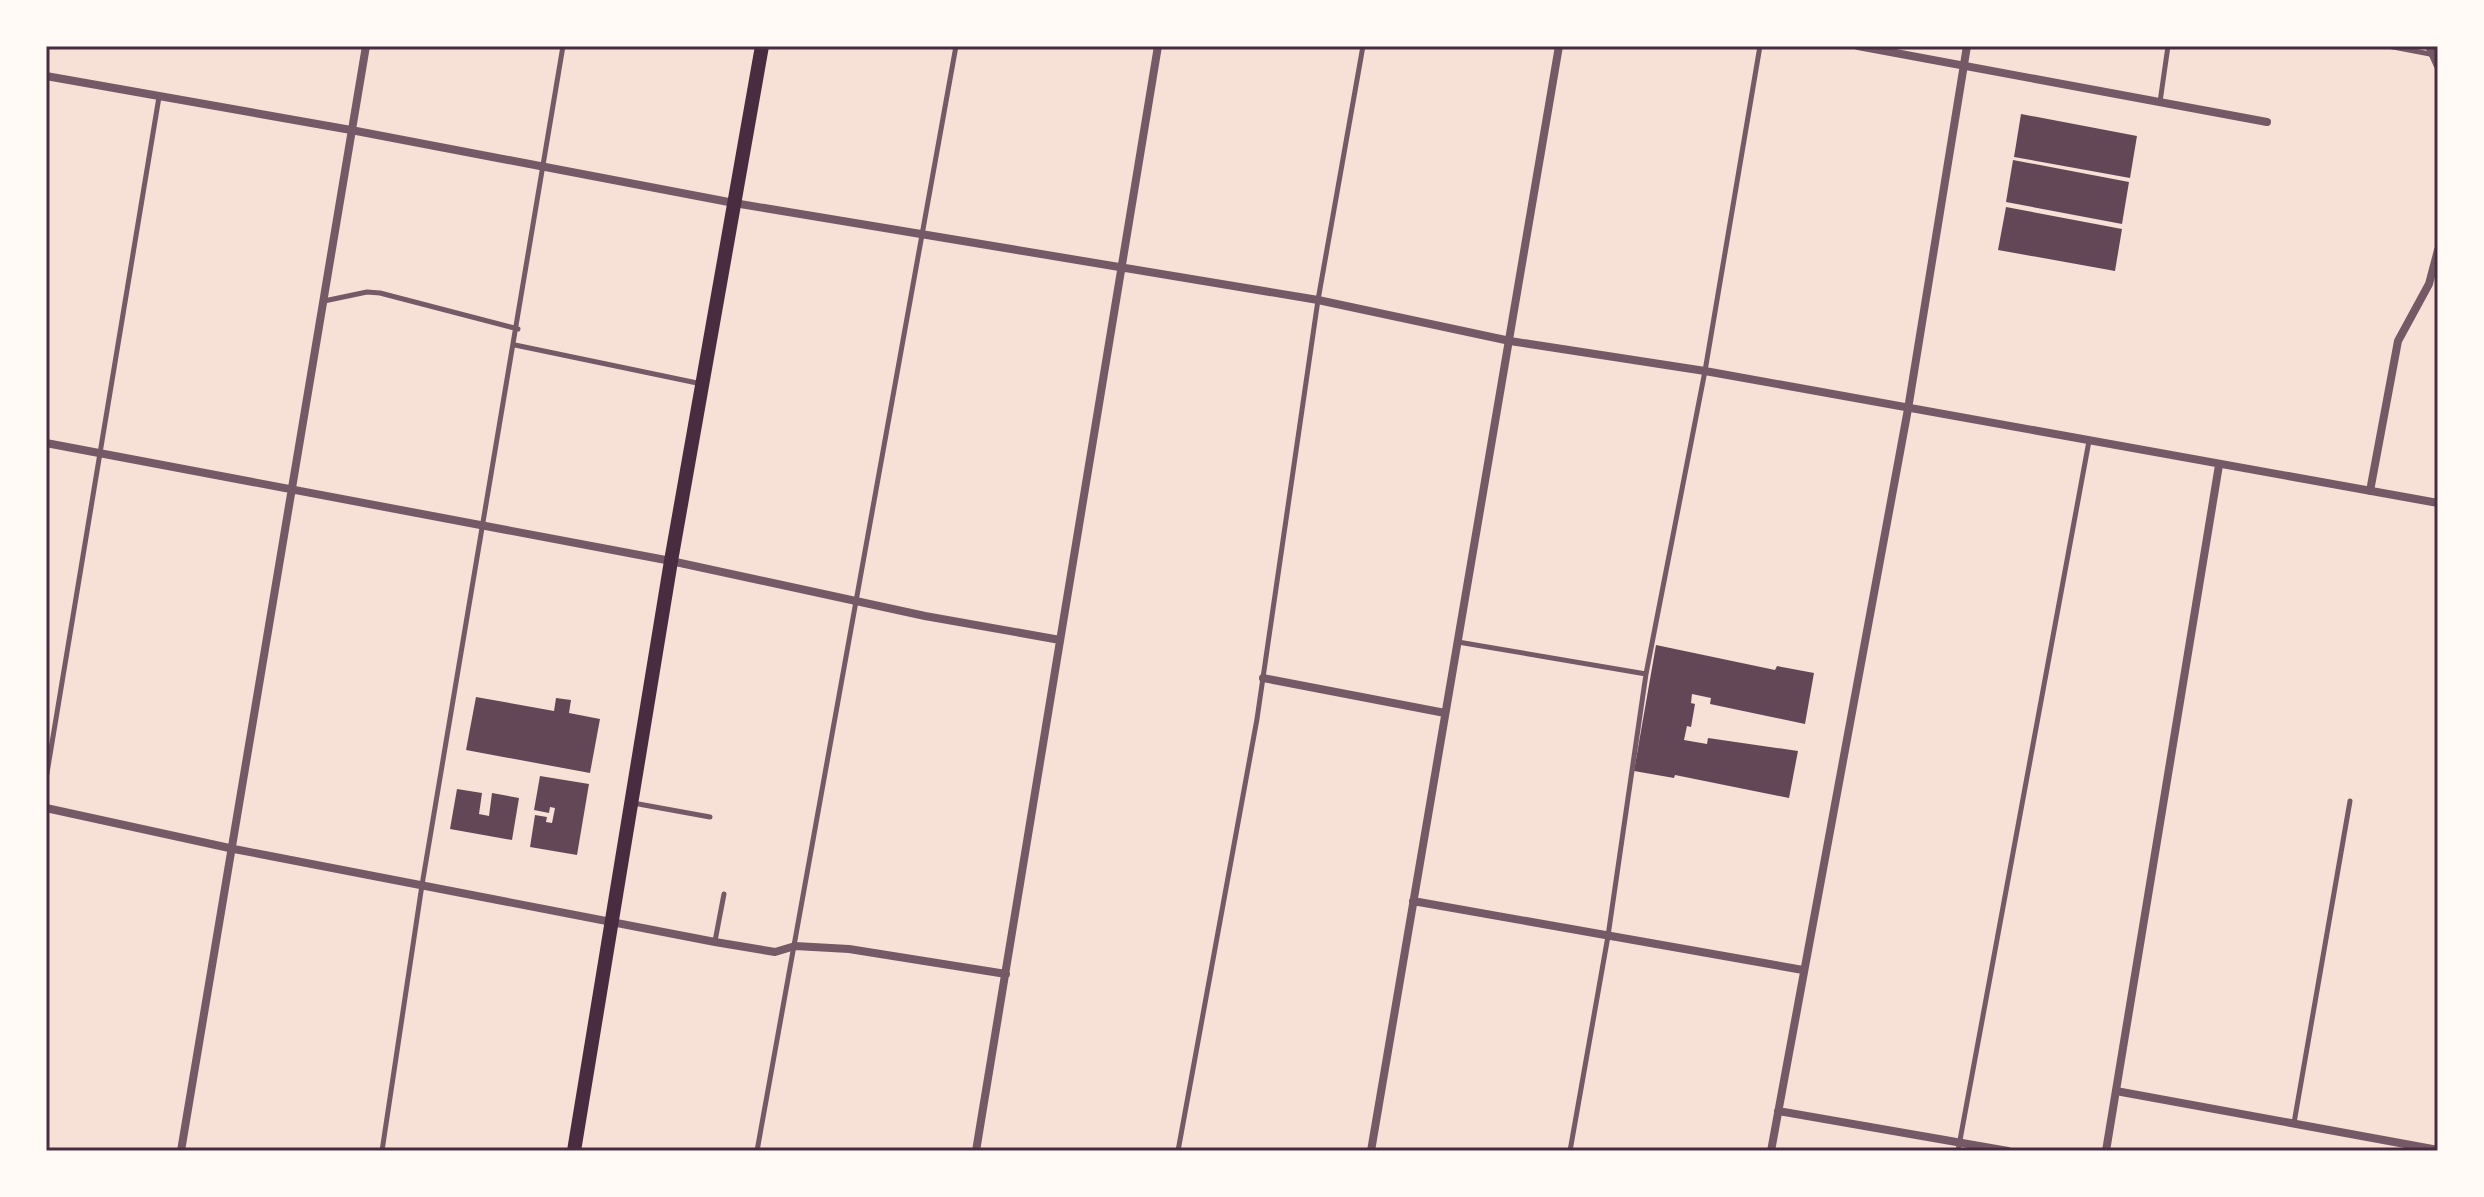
<svg xmlns="http://www.w3.org/2000/svg" width="2484" height="1197" font-family="Inter,sans-serif">
	<style>
		.building { fill: #644757 }
		.lines { fill: none; stroke-linecap: round; stroke-linejoin: round }
		.service { stroke: #755966; stroke-width: 5 }
		.minor { stroke: #755966; stroke-width: 8 }
		.secondary { stroke: #4a2c40; stroke-width: 14 }
		.neatline { fill: none; stroke: #4a2c40; stroke-width: 3 }
	</style>
	<rect width="100%" height="100%" fill="#f7e1d7"/>
	<!-- building -->
	<path class="building" d="M2021,114L2137,136L2130,178L2014,157Z
		M2013,160L2129,182L2122,224L2006,202Z
		M2006,207L2122,229L2115,271L1998,250Z
		M1656,645L1775,670L1777,666L1814,673L1805,724L1710,704L1711,698L1692,694L1691,703L1695,704L1691,727L1687,726L1684,740L1707,744L1708,738L1798,751L1789,798L1675,775L1674,778L1634,771Z
		M476,697L554,711L556,698L571,700L569,713L600,719L590,773L466,750Z
		M540,776L589,784L577,855L530,847L535,815L547,817L546,822L552,823L555,808L550,807L549,813L534,810Z
		M457,789L482,793L479,814L489,816L492,793L519,798L512,840L450,829Z"/>
	<g class="lines">
		<!-- service -->
		<path class="service" d="M2388,46L2430,54
			M2160,102L2168,46
			M324,301L367,292L380,293L518,329
			M515,345L702,384
			M1458,642L1646,674
			M46,779L159,97
			M633,803L710,817
			M715,941L724,894
			M2294,1123L2350,801
			M382,1151L422,885L563,46
			M757,1151L956,46
			M1178,1151L1257,719L1318,300L1363,46
			M1570,1151L1608,936L1646,674L1705,371L1760,46
			M1958,1151L2089,441"/>
		<!-- minor -->
		<path class="minor" d="M1858,46L2267,122
			M2429,46L2438,66
			M46,76L351,130L734,203L1318,300L1510,341L1705,371L2438,503
			M46,443L671,561L925,616L1060,640
			M2370,491L2398,341L2429,284L2438,250
			M1263,678L1445,713
			M46,808L234,849L715,942L775,952L795,946L849,949L1006,974
			M1413,901L1803,970
			M2116,1091L2438,1150
			M1778,1111L2008,1151
			M181,1151L366,46
			M976,1151L1158,46
			M1371,1151L1559,46
			M1771,1151L1908,409L1967,46
			M2106,1151L2219,465"/>
		<!-- secondary -->
		<path class="secondary" d="M574,1151L671,561L762,46"/>
	</g>
	<!-- border -->
	<rect width="2484" height="1197" fill="none" stroke="#fffaf5" stroke-width="96"/>
	<rect x="48" y="48" width="2388" height="1101" class="neatline"/>
</svg>
